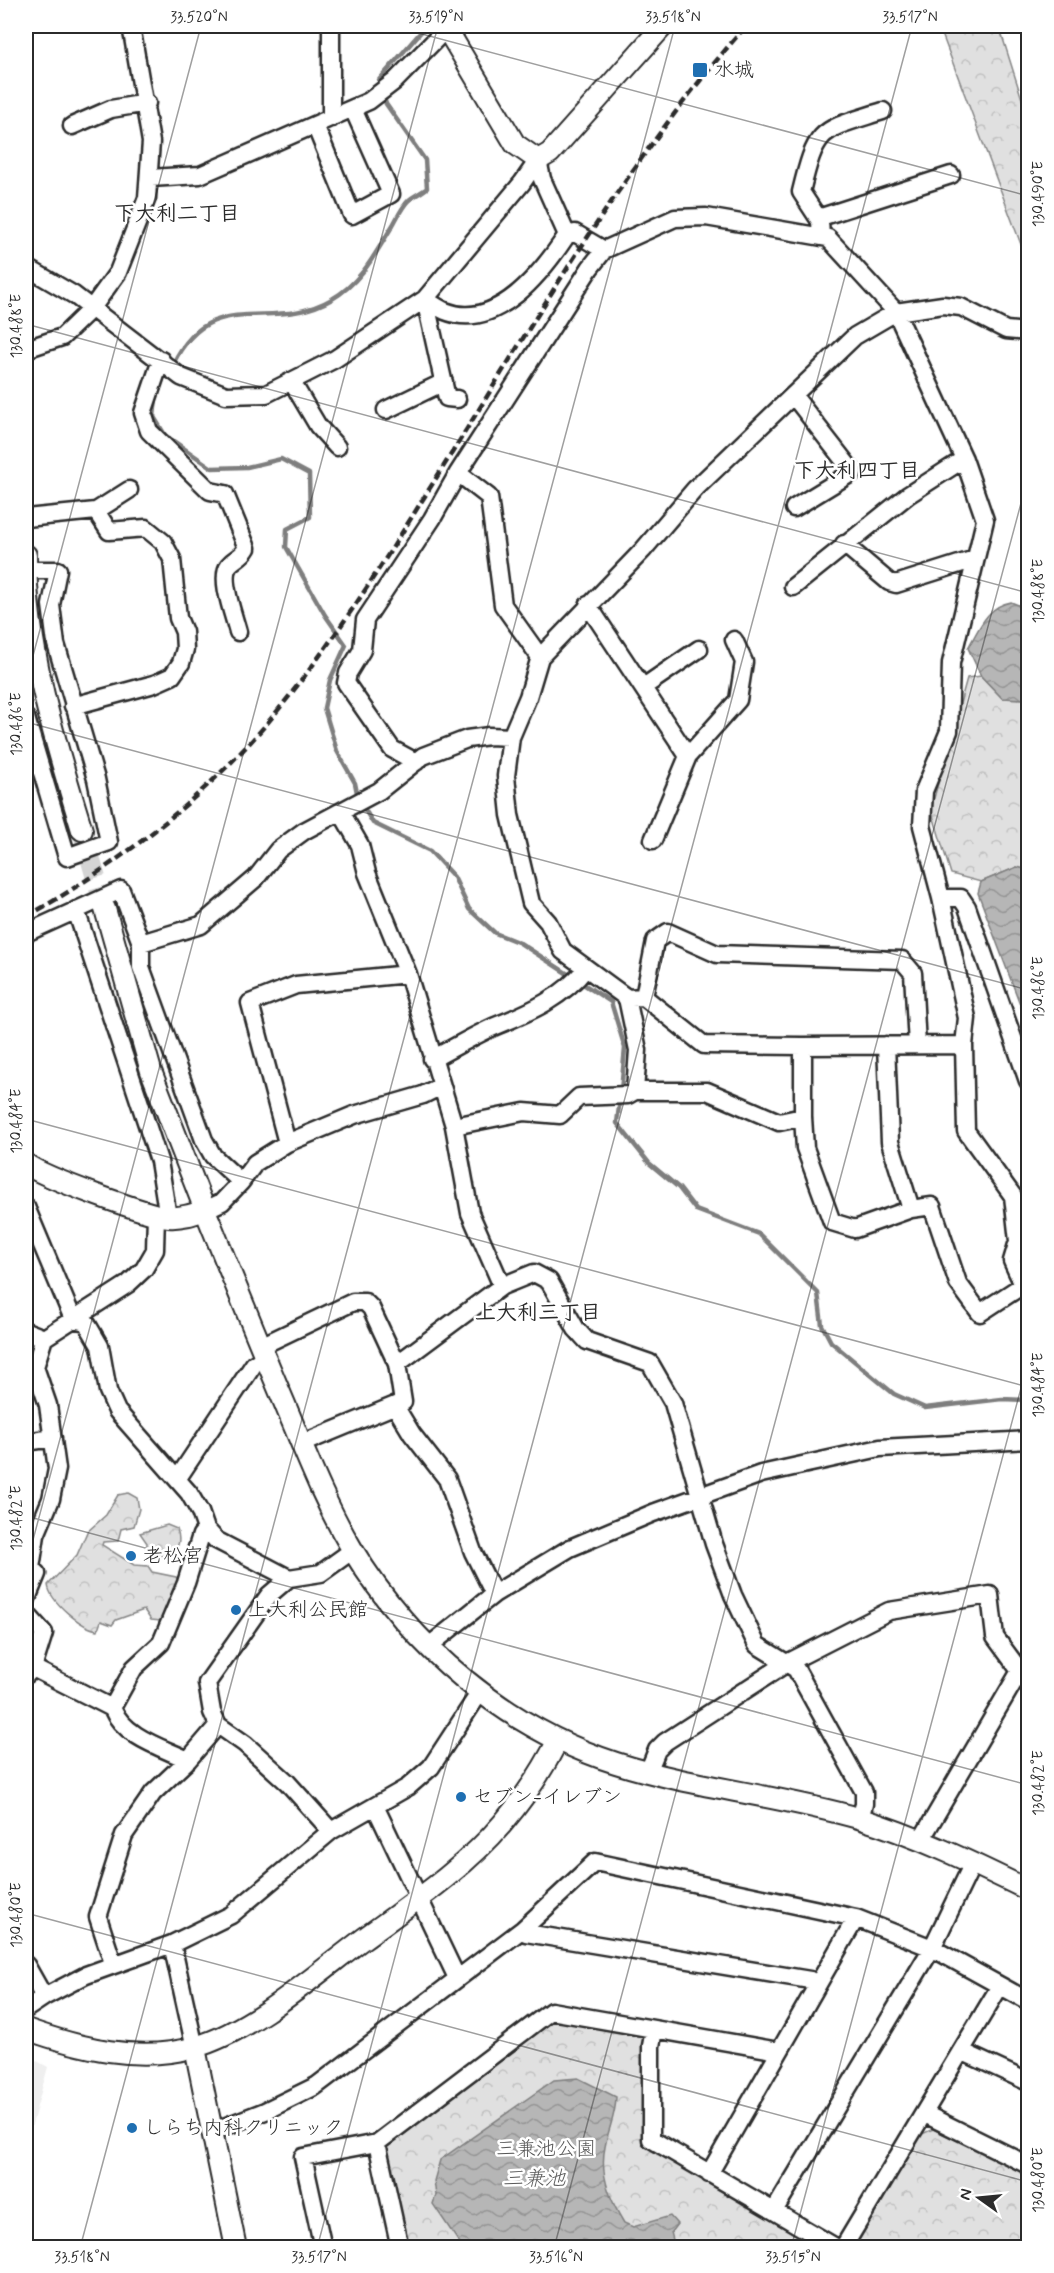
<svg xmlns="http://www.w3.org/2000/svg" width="1054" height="2273" font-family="Mynerve,'Klee One',sans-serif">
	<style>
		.built { fill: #efefef }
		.forest { fill: url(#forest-crowns); stroke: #868686; stroke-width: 1.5 }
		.water { fill: url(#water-waves); stroke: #7e7e7e; stroke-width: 1.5 }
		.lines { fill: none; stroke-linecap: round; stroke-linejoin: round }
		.stream { stroke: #7e7e7e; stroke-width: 4.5 }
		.tertiary-tunnel { stroke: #d5d5d5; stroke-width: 20; stroke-dasharray: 20 10; stroke-linecap: butt }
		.minor-casing { stroke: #2b2b2b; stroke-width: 21 }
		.tertiary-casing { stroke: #2b2b2b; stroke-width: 24 }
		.minor { stroke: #fff; stroke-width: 16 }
		.tertiary { stroke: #fff; stroke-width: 20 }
		.rail { stroke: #2b2b2b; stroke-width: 4.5; stroke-dasharray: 9 4.5; stroke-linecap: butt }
		.ticks { fill: none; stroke: #2b2b2b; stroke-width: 1.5; stroke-opacity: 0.45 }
		.poi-dot { fill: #1f6fb2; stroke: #fff; stroke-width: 2 }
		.labels { text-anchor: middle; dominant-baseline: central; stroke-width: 5; stroke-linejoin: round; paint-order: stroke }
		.poi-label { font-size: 20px; fill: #2b2b2b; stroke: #fff; text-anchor: start }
		.park-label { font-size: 20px; fill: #585858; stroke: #fff }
		.neighbourhood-label { font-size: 21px; font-weight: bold; fill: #2b2b2b; stroke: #fff }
		.water-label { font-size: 21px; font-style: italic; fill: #5c5c5c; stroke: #fff }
		.neatline { fill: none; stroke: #2b2b2b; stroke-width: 2 }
		.ticks-label { font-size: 15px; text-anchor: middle; fill: #2b2b2b }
	</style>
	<defs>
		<pattern id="forest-crowns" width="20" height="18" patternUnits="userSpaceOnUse" patternTransform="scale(1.5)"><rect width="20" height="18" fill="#e0e0e0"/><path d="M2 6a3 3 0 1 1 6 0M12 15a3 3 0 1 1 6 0" fill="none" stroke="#c0c0c0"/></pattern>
		<pattern id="water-waves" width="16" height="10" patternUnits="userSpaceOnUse" patternTransform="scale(1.5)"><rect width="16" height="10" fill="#b6b6b6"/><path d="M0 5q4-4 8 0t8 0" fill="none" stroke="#949494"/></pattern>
	</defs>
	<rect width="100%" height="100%" fill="#fff"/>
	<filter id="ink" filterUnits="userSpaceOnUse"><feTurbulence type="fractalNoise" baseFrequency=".0167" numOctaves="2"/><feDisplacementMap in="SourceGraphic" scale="12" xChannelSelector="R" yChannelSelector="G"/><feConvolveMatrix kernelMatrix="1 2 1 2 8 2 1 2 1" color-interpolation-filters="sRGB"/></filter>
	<g filter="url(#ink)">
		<!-- built -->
		<path class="built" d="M26,2055L48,2067L26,2146Z"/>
		<!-- forest -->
		<path class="forest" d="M939,26H999L1028,118V263Z
			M981,676L1002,698L1027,699L1028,696V870L1017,867L981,882L951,874L931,809L967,678Z
			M128,1493L137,1498L139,1509L134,1526L121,1529L118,1541L103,1542L102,1545L134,1565L148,1566L152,1572L176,1577L180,1585L161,1621L151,1620L144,1610L116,1620L112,1625L101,1621L98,1630C82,1628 50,1602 48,1585L77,1555L87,1532L106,1515L118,1495Z
			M167,1525L177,1529C181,1541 179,1547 170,1556H152L146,1552L147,1543L140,1533Z
			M555,2018L638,2033L646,2042L645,2143L821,2247H406L385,2149Z
			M933,2129L1028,2174V2247L852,2248L922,2134Z"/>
		<!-- water -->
		<path class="water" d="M1011,602L1028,609L1027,699L1002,698L981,676L968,648C979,629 987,606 1011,602Z
			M1017,867L1028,870V1025L978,893L981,882Z
			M578,2078L616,2097C616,2115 608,2129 605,2147C599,2174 610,2200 624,2223L633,2227L670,2216L677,2224L671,2232L673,2240L678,2247H462L433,2204L436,2195L434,2181L440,2160L554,2080Z"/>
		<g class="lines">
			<!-- stream -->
			<path class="stream" d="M381,87L379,80L426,26
				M173,364C212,284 271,335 332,299C362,282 376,252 393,225C397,218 402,207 408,201C413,196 421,193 427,188L425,160L386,104L383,95
				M156,398L154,417L165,435L212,468L247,467L281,459L309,474L310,517L287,529L286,547L325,615L346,645L330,680L324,708L337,751L355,783L358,798
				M362,805L373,823L430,851L454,877L469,909L495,933L520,943L611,1002L625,1048L621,1091
				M620,1099L617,1123L649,1163L679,1188L696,1210L759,1234L818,1293L822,1325L831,1342L894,1394L925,1408L1002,1399L1028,1400"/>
			<!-- tertiary-tunnel -->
			<path class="tertiary-tunnel" d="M82,830L105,909"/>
			<!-- minor casing -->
			<g class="minor-casing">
				<path id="minor" d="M331,118V26
					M315,125L352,215L391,194L353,109
					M72,126L111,109L147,103
					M538,160L542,179L567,235L575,233L604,250
					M150,178L200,175L369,101L395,81L447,28
					M818,218L951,175
					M821,237L820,221L801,192C817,126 820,131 883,111
					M26,267L74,295L181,377L226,395L266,394L335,359L425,299L522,183L538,160
					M425,299C431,303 438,308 445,311C497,332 543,271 567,235
					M425,299L447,398L457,399
					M26,349L62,337L92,308L118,272L147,198L151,142L131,26
					M161,360L143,413L149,431L210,491L225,494L247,548C242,557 235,558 229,565C219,578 234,616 238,632
					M292,382L318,426L337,447
					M793,395L853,472L794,508
					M386,410L444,382
					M26,518L96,511L129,490
					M844,544L889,582L896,584L975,559
					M793,587L908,495L964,459
					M588,605L688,756
					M645,686L699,649
					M73,706L154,684L172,676L181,663L185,649L184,632L178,618L172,559L163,542L146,528L109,531L96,511
					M26,718L67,857L109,842L96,779L56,644L51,605L58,570H26
					M416,762L392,749L346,683L348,673L362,650L365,620L432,519L458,473
					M341,812L360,845L367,873L408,974L454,1126L470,1213L502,1286
					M653,840L688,756L738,700L744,662L734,640
					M941,898H961L967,907L1028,1081
					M76,910L159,1161L168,1217
					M26,933L121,890L141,943V967L204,1140L213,1156L241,1182L222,1202L205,1210
					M141,943L201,925L256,878L278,850L304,831L379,791L423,756L467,739L489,736L511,737
					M644,997L704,1045L803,1046
					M627,998L563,951L548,922L531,903L510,815L506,776L511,737L528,697L540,657L643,550L695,489L855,336L896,312L943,305L961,307L1006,330L1028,332
					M886,1045L890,1142L911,1209
					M432,1059C454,1048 476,1034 498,1025C530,1012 564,997 586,968
					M635,1091L638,1050L627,998L644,997L655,941L668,932L717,954L902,960L913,973L917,1045
					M803,1117V1046L964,1045
					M454,1126L524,1112L560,1115L579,1097L628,1095L635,1091H707L779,1122L803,1117L805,1148L832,1222L855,1229L911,1209L932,1206L958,1283L980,1313L1023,1285L1012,1261L1018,1241L1013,1196L966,1131L964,1045L967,1018L941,898L922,826L924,791L949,731L951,663L985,520L964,459L896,312L828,238L706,217L675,218L604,250L590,268L458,473L489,497L503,605L540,657
					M287,1143L250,1003L296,985L408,974
					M241,1182L255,1163L287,1143L354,1115L423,1095L441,1086
					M26,1207L73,1319
					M73,1319L86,1322L100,1346L108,1391L117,1411L189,1493L200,1512L206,1529L216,1540L289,1578
					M26,1331L44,1338
					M261,1346L353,1302H365L371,1308L397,1364
					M395,1406L412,1434L447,1479L473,1552L494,1594
					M26,1442L53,1438
					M301,1444L403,1402L397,1364L502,1286L534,1273L549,1281L576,1329L587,1341L650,1363L673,1403L714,1544L733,1595L753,1637L757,1645L796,1669L864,1792V1804L860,1819
					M178,1478L254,1364L265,1357
					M26,1601L37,1574L31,1568L36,1535L51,1499L57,1469L48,1405L35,1367L44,1338L128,1284L144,1269L155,1250L156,1214
					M26,1613L44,1633L33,1668L26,1675
					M429,1646L494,1594L570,1548L653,1513L761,1474L880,1448L1028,1440
					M33,1668L112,1708C124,1737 161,1747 188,1760
					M112,1708L134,1668L161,1643L186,1583L201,1535L206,1529
					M648,1772L657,1750L665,1742L787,1663L889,1611L990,1595L995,1637L1020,1671L921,1840
					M375,1806L457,1978
					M331,1831L287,1782L245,1744L218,1725L212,1712L207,1683L269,1595L289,1578L321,1573L353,1550
					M523,1929L526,1933L810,1980L817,1984
					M172,1944L195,2048
					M113,1963L98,1917L124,1835L153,1793L188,1760L218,1725
					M26,1965L44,1997L26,2009
					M44,1997L86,1975L172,1944L231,1915L331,1831L408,1787L431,1767L480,1692
					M654,2030L651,2046V2139L837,2248
					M961,2051L1028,2082
					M925,2114L1026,2164L1028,2158
					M211,2132L265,2111L316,2086L523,1929L595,1862L856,1918L932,1948L1028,2001
					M377,2143L400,2248
					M709,2174L856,1918
					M774,2211L932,1948L973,1863
					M323,2248L303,2157L377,2143L551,2011L779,2051
					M843,2248L1000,1986"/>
			</g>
			<!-- tertiary casing -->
			<g class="tertiary-casing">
				<path id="tertiary" d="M445,26L515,144L538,160L550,153L663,26
					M26,555C26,648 55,742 82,830
					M105,909L151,1071L205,1210
					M26,1164C43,1177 147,1215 169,1217C182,1218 193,1214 205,1210C231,1274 257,1338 284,1402C305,1452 324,1502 352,1549C411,1647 506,1728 616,1763C695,1788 778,1795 858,1818C917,1836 973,1863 1028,1890
					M26,2029C79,2048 139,2063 195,2047C252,2031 315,1975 363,1939C411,1904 464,1869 503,1823C525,1797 543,1770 558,1740
					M195,2048L236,2248"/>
			</g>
			<!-- minor -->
			<use href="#minor" class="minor"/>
			<!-- tertiary -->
			<use href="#tertiary" class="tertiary"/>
			<!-- rail -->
			<path class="rail" d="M26,917C116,866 202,800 269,721C329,649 379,570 428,491C528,333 622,166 746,26"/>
		</g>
	</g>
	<!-- ticks -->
	<path class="ticks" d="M392,26L1028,196M26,324L1028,593M26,682L201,26M26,722L1028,990M26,1119L1028,1387M26,1516L1028,1785M26,1566L438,26M26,1913L1028,2182M80,2248L675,26M317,2248L912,26M554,2248L1028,477M791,2248L1028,1362M1028,2248V2246"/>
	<!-- markers -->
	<g class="poi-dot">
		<rect x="692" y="62" width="16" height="16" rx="3"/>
		<circle cx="131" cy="1556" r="6"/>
		<circle cx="236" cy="1610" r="6"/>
		<circle cx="461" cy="1797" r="6"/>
		<circle cx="132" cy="2128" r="6"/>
	</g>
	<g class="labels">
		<!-- poi labels -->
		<g class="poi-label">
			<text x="714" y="70">水城</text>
			<text x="143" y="1556">老松宮</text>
			<text x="248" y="1610">上大利公民館</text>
			<text x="473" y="1797">セブン-イレブン</text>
			<text x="144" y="2128">しらち内科クリニック</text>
		</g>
		<!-- park labels -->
		<g class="park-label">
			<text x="546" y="2149">三兼池公園</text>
		</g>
		<!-- neighbourhood labels -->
		<g class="neighbourhood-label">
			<text x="177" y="214">下大利二丁目</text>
			<text x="857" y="471">下大利四丁目</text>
			<text x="538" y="1313">上大利三丁目</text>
		</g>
		<!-- water labels -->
		<g class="water-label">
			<text x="534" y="2179">三兼池</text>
		</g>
	</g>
	<!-- margin -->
	<rect width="1054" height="2273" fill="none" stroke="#fff" stroke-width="66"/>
	<!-- north arrow -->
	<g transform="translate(979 2198) rotate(285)" stroke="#ffffff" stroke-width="4.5" paint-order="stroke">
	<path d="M0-4.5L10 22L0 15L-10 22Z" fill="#2b2b2b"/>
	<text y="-9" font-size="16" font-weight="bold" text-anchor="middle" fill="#2b2b2b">N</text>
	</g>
	<rect x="33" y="33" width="988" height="2207" class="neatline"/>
	<g class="ticks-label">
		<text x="199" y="22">33.520°N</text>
		<text x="436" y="22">33.519°N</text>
		<text x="673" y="22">33.518°N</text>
		<text x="910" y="22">33.517°N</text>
		<text transform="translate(1038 194) rotate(-90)" y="5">130.490°E</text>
		<text transform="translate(16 326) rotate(-90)" y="5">130.488°E</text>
		<text transform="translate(1038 591) rotate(-90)" y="5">130.488°E</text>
		<text transform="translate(16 724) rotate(-90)" y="5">130.486°E</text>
		<text transform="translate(1038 988) rotate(-90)" y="5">130.486°E</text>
		<text transform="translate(16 1121) rotate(-90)" y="5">130.484°E</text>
		<text transform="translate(1038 1385) rotate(-90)" y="5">130.484°E</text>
		<text transform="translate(16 1518) rotate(-90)" y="5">130.482°E</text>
		<text transform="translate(1038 1783) rotate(-90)" y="5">130.482°E</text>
		<text transform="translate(16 1915) rotate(-90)" y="5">130.480°E</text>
		<text transform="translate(1038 2180) rotate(-90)" y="5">130.480°E</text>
		<text x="82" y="2262">33.518°N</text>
		<text x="319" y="2262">33.517°N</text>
		<text x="556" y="2262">33.516°N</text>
		<text x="793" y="2262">33.515°N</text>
	</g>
</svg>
